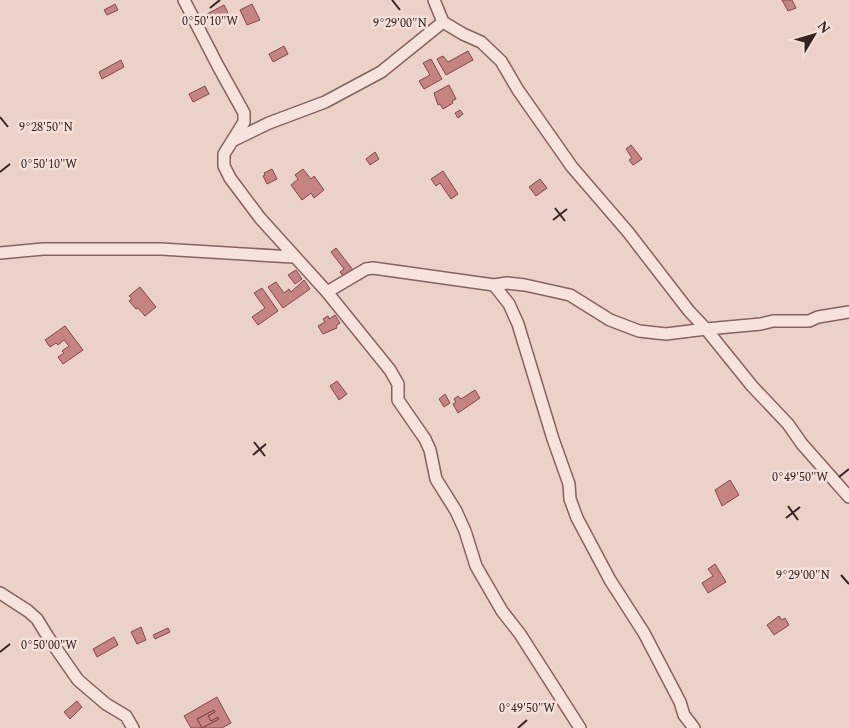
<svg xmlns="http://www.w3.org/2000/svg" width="849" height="728" font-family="Spectral,serif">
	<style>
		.building { fill: #c58384; stroke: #824849 }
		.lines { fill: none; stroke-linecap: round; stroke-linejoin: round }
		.minor-casing { stroke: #85635f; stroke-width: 14 }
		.minor { stroke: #f6e3dc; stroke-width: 11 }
		.ticks { fill: none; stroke: #372322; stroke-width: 2 }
		.ticks-label { font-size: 12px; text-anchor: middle; fill: #372322; stroke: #f3e0d8; stroke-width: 5; stroke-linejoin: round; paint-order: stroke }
	</style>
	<rect width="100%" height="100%" fill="#ebd2c9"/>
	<!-- building -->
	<path class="building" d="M782,0H792L796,8L788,11Z
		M115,4L118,10L107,15L104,10Z
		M252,4L260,20L247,25L240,10Z
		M224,5L228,13L211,22L207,14Z
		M284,46L288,54L273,62L269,54Z
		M468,51L473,60L446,75L437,59L443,56L448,62Z
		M431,59L442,79L424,89L419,81L430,75L423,63Z
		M121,60L124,67L102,79L99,72Z
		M449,85L456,99L452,101L453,103L443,109L440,104L438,105L434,93Z
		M205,86L209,94L193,102L189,94Z
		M460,110L463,114L458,118L455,113Z
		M631,145L642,159L633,165L629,160L632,158L626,149Z
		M375,152L379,159L370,165L366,159Z
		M272,169L277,179L267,184L263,176L265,175L264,173Z
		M303,169L311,179L314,176L324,190L314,198L311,193L302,200L291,185L298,179L295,175Z
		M443,171L458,194L451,199L440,183L436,186L431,179Z
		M540,179L547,188L536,196L529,187Z
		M336,248L353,270L344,277L340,272L344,269L331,252Z
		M296,270L302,279L295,284L288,275Z
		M304,280L310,289L283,308L268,287L276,282L284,293L289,289L291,292Z
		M140,287L156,307L145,316L138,308L136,309L129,301L132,299L129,296Z
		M262,288L278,311L258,325L252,317L265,308L254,293Z
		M335,315L340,323L336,326L337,328L323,334L318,326L325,322L323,319L328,316L329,319Z
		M65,326L83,350L63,364L58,357L64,353L62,351L69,346L64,340L58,345L56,343L50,347L45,340Z
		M337,381L347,394L339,400L330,386Z
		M475,390L480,398L458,413L453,404L456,402L454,399L458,396L461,399Z
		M445,394L450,403L444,407L439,399Z
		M730,480L739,495L722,506L715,490Z
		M715,564L726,582L708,593L702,583L713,576L708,569Z
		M779,616L782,620L785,618L789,625L774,635L767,625Z
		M141,627L146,640L137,644L131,632Z
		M168,628L170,632L155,639L153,635Z
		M114,637L118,645L97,657L93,649Z
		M217,697L231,723L222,728H202L219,719L218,717L211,721L208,716L215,712L214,710L197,719L202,728H191L184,716Z
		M77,701L82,707L70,719L64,712Z
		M214,710L215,712L208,716L211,721L218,717L219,719L202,728L197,719Z"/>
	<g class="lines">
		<!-- minor casing -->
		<g class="minor-casing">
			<path id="minor" d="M184,0L218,66L244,113V122L224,154V166L230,178L260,218L327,292L390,370L398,384V400L425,439L430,450L436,479L456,511L465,531L476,566L502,611L520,634L580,728
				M434,0L443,22L463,34L481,42L501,61L518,90L572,167L628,232L689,311L706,329L752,386L788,424L802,444L849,497
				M232,141L269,123L325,102L381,72L443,22
				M0,253L43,249H161L293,257
				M327,292L366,269L373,268L494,285
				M0,593L28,611L37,619L48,637L78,680L106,704L126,716L133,728
				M694,728L684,715L680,702L644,633L610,580L577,518L570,499L569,484L553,439L518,324L509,304L494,285L507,283L525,285L570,295L610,320L639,331L666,334L706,329L761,324L773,321H809L818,317L849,312"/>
		</g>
		<!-- minor -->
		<use href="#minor" class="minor"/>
	</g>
	<!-- ticks -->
	<path class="ticks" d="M392,0L400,10M210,8L220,0M0,117L8,127M0,172L10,164M555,208L565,221M553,220L567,209M254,442L265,456M253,455L266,444M839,477L849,469M788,506L798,520M786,518L800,507M841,575L849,584M0,652L10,644M518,728L527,720"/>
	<g class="ticks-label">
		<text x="210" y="25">0°50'10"W</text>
		<text x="400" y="27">9°29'00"N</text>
		<text x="46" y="131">9°28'50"N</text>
		<text x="49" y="168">0°50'10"W</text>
		<text x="800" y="481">0°49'50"W</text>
		<text x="803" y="579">9°29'00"N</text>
		<text x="49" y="649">0°50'00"W</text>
		<text x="527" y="712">0°49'50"W</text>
	</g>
	<!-- north arrow -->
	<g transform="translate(814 35) rotate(52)" stroke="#f3e0d8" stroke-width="4" paint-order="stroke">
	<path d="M0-4L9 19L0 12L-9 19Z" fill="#372322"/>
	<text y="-8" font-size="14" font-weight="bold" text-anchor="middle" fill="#372322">N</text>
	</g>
</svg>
